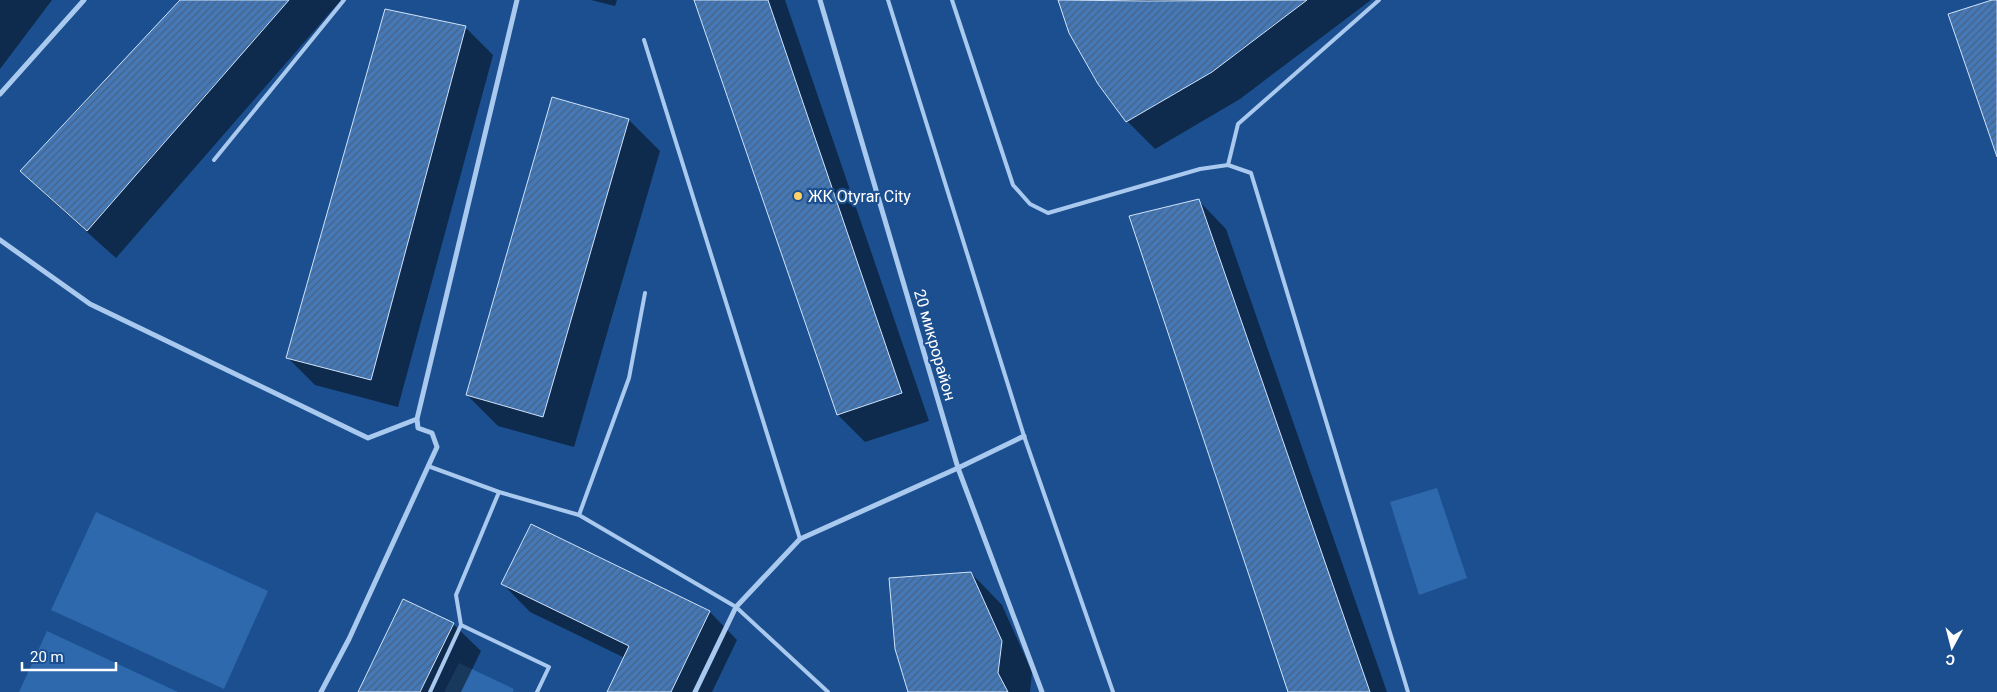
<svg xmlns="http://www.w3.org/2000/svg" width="1997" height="692" font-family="Roboto,sans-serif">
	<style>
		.park { fill: #2e69ad }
		.shadow { fill: #0007 }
		.building { fill: url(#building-hatch); stroke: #cfe3fa }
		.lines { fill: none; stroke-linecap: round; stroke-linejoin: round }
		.service { stroke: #a9c9ee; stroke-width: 4 }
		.minor { stroke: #a9c9ee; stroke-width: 5 }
		.poi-dot { fill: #ffd166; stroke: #1b4f8f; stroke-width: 2 }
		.labels { text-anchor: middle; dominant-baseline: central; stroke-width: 4.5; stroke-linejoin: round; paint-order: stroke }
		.poi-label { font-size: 16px; fill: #fff; stroke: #1b4f8f; text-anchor: start }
		.street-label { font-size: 16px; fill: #fff; stroke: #1b4f8f }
	</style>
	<defs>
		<pattern id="building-hatch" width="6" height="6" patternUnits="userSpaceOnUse" patternTransform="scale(1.25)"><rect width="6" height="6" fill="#4478b7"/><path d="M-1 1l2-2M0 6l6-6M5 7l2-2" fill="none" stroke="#486282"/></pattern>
	</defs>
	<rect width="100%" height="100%" fill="#1b4f8f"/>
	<!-- park -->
	<path class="park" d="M1437,488L1467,578L1419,595L1390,502Z
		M96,512L268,591L224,689L51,610Z
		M47,631L178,692H19Z
		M459,663L514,689L513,692H444Z"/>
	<!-- shadow -->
	<path class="shadow" d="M0,0H52L0,69Z
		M181,0H341L116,258L49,198L22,171Z
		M591,0H617L615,6Z
		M696,0H785L929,421L865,442L838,415Z
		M1060,0H1371L1240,99L1155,149L1127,121L1071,32Z
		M465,27L493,55L398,407L315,385L287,357Z
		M629,120L660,151L574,447L498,426L467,395Z
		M1199,201L1226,229L1387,692H1290Z
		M531,526L710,612L737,640L712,692H608L625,658L530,612L503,584Z
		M971,573L1002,605L1032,672L1030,692H909Z
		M453,624L481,651L461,692H360Z"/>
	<!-- building -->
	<path class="building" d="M180,0H289L87,231L20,171Z
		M694,0H768L902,393L837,415Z
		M1058,0L1147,1L1307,0L1212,72L1126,122L1098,84L1069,33Z
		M1992,0H1997V157L1948,14Z
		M385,9L466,26L371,380L286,358Z
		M552,97L629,119L543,417L466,395Z
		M1199,199L1370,692H1288L1129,216Z
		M531,524L710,611L671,692H607L629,646L501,584Z
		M971,572L1002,641L998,673L1008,692H908L895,649L889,578Z
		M403,599L454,623L420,692H358Z"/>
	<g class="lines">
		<!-- service -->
		<path class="service" d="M888,0L1024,436L1113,692
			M952,0L1013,185L1030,204L1048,213L1200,169L1228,165L1251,173L1408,692
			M644,40L800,539
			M214,160L344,0
			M1228,165L1238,124L1379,0
			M645,293L629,378L579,515L736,607L828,692
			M428,466L499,492
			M461,625L456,595L499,492L579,515
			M430,692L461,625L549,667L537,692"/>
		<!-- minor -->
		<path class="minor" d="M820,0L958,468L1042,692
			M0,94L84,0
			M0,240L90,304L368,438L417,419L517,0
			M321,692L349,639L437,447L432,433L418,428L417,419
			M695,692L736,607L800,539L958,468L1024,436"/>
	</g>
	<!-- markers -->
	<circle class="poi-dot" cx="798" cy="196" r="5"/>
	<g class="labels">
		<!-- poi labels -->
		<g class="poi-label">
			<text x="808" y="196">ЖК Otyrar City</text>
		</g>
		<!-- street labels -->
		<g class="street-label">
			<text transform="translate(935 345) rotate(74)">20 микрорайон</text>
		</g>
	</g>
	<!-- north arrow -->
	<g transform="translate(1952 647) rotate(187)" stroke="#1b4f8f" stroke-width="4" paint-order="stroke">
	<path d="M0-4L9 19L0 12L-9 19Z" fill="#ffffff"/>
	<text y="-8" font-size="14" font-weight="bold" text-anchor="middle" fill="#ffffff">С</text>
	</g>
	<!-- scale -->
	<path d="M22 662v8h94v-8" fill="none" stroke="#ffffff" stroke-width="2.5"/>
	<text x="30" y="662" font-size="15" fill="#ffffff" stroke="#1b4f8f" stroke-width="4" paint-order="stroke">20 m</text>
</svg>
